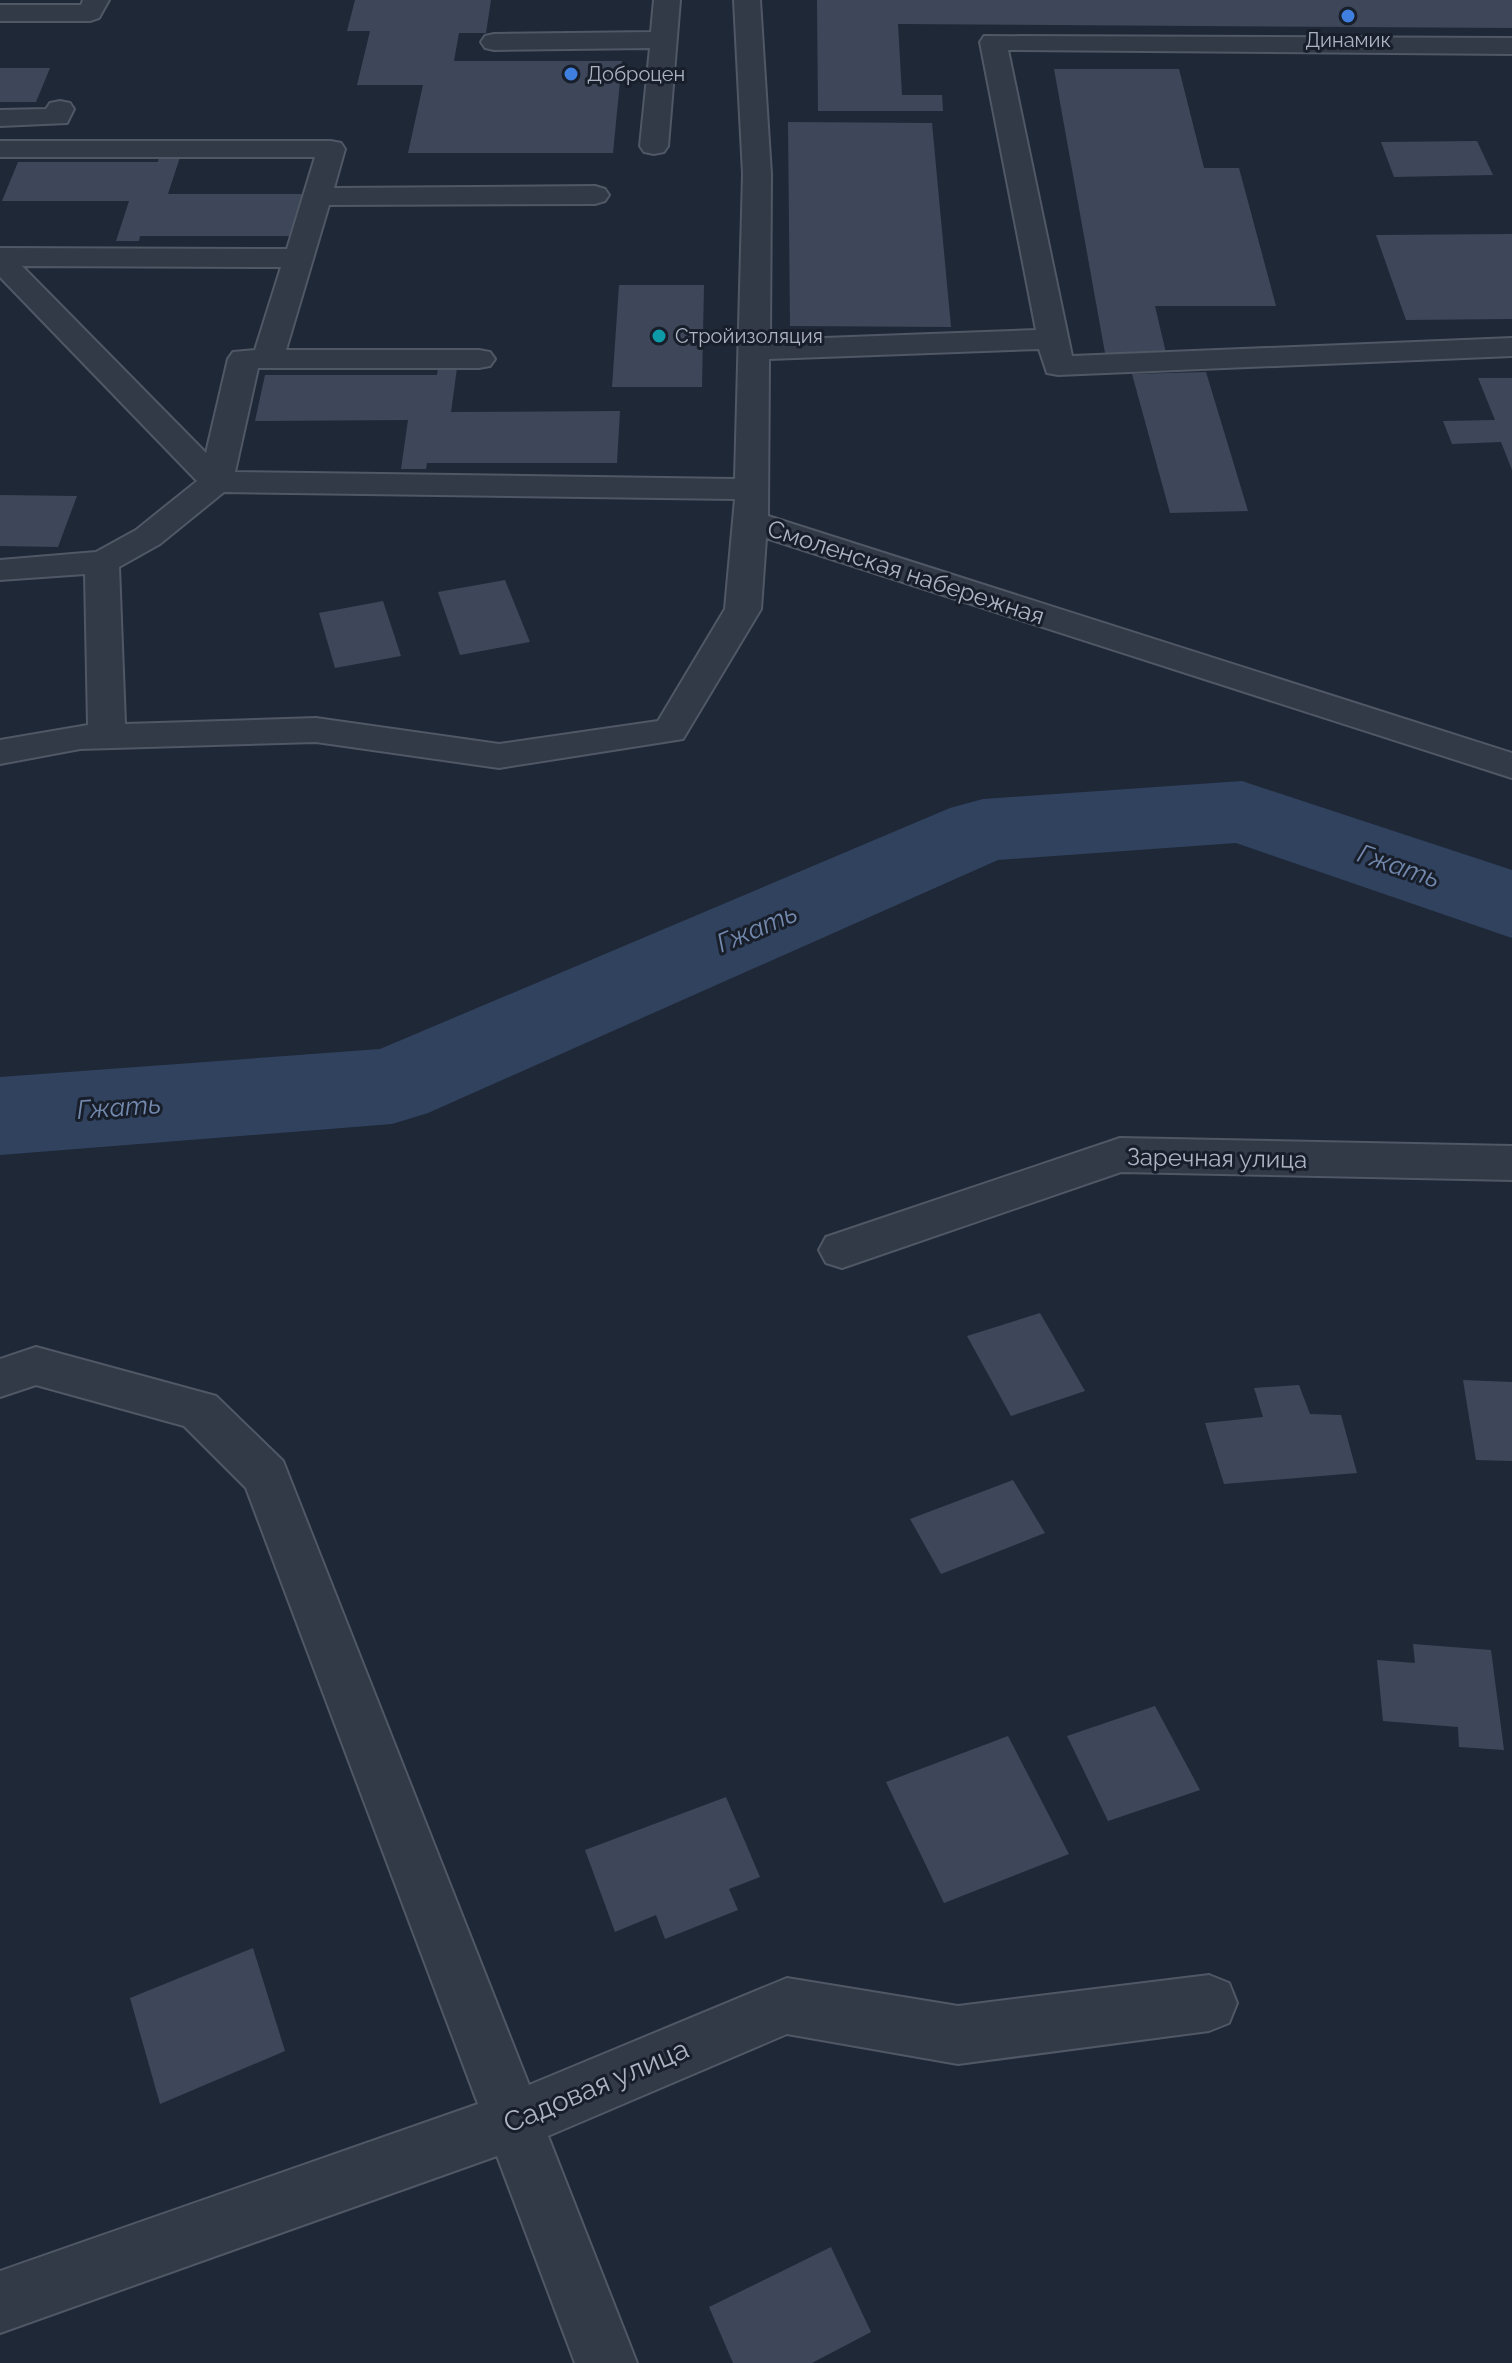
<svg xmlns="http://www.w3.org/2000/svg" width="1512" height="2363" font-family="Raleway,sans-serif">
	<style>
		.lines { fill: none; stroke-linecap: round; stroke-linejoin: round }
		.river { fill: #31425f; fill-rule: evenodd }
		.building { fill: #3d4759 }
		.minor-casing { stroke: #505765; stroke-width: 4 }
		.minor { fill: #323a47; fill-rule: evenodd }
		.shop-dot { fill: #3f7fe0; stroke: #181f2b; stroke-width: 3 }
		.culture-dot { fill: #0f9aa8; stroke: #181f2b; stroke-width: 3 }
		.labels { text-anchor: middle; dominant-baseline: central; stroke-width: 6; stroke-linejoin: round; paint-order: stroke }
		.far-poi-label { font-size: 20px; fill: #acb4c4; stroke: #181f2b; text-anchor: start }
		.street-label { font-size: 24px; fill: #acb4c4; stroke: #181f2b }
		.water-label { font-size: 26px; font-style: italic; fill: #7389ae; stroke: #181f2b }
		.near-street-label { font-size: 28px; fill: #acb4c4; stroke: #181f2b }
	</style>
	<rect width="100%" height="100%" fill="#1f2837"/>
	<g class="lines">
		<!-- river -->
		<path class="river" d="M1242,781L1512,870V938L1236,843L998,860L428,1113L392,1124L0,1155V1077L380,1049L950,808L983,799Z"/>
	</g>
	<!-- building -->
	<path class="building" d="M355,0H491L486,33H459L454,61H622L613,153H408L423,85H357L370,31H347Z
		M817,0H1512V28L898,24L902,95H942L943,111H818Z
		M0,68H50L36,102H0Z
		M1054,69H1179L1204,168H1239L1276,306H1155L1166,353H1105Z
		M788,122L932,123L951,327L790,326Z
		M1477,141L1493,175L1394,177L1381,142Z
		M159,157H180L168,194H304L295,236H140L139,241H116L129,201H2L18,162H158Z
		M1512,234V319L1406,320L1376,235Z
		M619,285H704L702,387H612Z
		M438,368H457L451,412L620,411L617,463H427L426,469H401L408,420L255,421L265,375H437Z
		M1206,372L1248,511L1170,513L1132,374Z
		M1478,378H1512V470L1501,442L1452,444L1443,421L1495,420Z
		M0,495L77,496L58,547L0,546Z
		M505,580L530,642L460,655L438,592Z
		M383,601L401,656L335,668L319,613Z
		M1040,1313L1085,1391L1011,1416L967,1336Z
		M1463,1380L1512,1382V1461L1476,1460Z
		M1299,1385L1310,1414L1341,1415L1357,1473L1224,1484L1205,1423L1263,1417L1254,1388Z
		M1013,1480L1045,1533L941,1574L910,1519Z
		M1413,1644L1491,1650L1504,1750L1459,1747L1458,1727L1383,1721L1377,1660L1415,1663Z
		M1155,1706L1200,1790L1108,1821L1067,1736Z
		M1008,1736L1069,1854L944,1903L886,1782Z
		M726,1797L760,1877L729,1889L738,1910L665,1939L656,1915L615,1932L585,1850Z
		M253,1948L285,2051L160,2104L130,1998Z
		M831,2247L871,2332L812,2363H733L709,2307Z"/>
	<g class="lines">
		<!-- minor casing -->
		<g class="minor-casing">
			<path id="minor" d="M83,0H109L99,18L90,21H0V5H81Z
				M654,0H680L668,146L664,152L654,154L644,152L640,146L650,48L494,50L485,48L481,42L485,36L494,34L651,32Z
				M734,0H760L771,174L770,340L1036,330L980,42L984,36L1512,38V54L1008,50L1072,356L1512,338V356L1058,375L1047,373L1039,349L769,359L768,516L1512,753V778L766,538L761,609L683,739L499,768L316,742L80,749L0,764V740L88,725L85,574L0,580V560L96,552L136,530L197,481L0,277V248L287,249L315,157H0V141H331L341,143L345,149L334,188L595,186L605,189L609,195L605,201L595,204L329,205L286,350H479L490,352L495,359L490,366L479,368H258L235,472L735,479L743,174ZM22,266L281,267L255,350L233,352L228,359L206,453ZM224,492L735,499L725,609L658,721L499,744L316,718L125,724L119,567L160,544Z
				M60,101L70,103L74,109L67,123L0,126V110L46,109L50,103Z
				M1120,1138L1512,1146V1180L1121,1172L842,1268L826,1263L819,1250L826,1237Z
				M36,1347L216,1396L283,1461L529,2085L787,1978L958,2006L1209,1975L1229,1983L1237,2003L1229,2023L1209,2031L958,2064L787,2034L548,2136L637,2363H575L497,2156L0,2333V2271L478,2104L246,1488L184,1426L36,1385L0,1397V1359Z"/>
		</g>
		<!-- minor -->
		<use href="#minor" class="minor"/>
	</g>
	<!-- markers -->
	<g class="shop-dot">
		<circle cx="1348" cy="16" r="8"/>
		<circle cx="571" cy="74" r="8"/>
	</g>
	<circle class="culture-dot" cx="659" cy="336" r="8"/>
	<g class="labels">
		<!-- far-poi labels -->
		<g class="far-poi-label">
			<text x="1348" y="40" text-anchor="middle">Динамик</text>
			<text x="587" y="74">Доброцен</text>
			<text x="675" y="336">Стройизоляция</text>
		</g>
		<!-- street labels -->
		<g class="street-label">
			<text transform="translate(906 572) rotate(18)">Смоленская набережная</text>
			<text transform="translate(1217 1158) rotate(1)">Заречная улица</text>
		</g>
		<!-- water labels -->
		<g class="water-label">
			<text transform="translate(1399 866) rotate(19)">Гжать</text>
			<text transform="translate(757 928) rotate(-23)">Гжать</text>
			<text transform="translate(119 1107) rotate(-4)">Гжать</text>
		</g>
		<!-- near-street labels -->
		<g class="near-street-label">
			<text transform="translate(596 2086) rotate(-23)">Садовая улица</text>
		</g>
	</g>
</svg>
